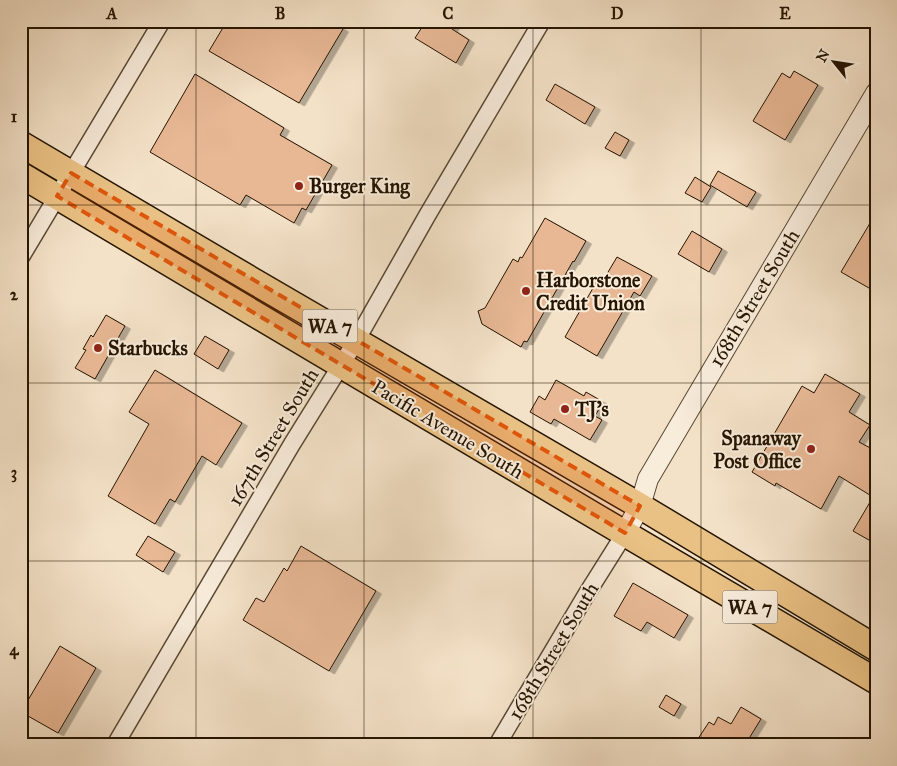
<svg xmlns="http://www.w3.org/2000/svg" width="897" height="766" font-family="'IM FELL Great Primer',serif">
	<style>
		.building { fill: #e8b895; stroke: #251501; filter: url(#shadow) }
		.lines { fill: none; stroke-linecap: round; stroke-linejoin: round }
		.minor-casing { stroke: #594833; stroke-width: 19 }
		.tertiary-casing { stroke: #594833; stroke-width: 22 }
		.primary-casing { stroke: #251501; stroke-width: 28 }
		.minor { stroke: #f8ecdb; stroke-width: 16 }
		.tertiary { stroke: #f8ecdb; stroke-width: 20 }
		.primary { stroke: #eac184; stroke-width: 25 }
		.marked { fill: #de560b; fill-opacity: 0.2; stroke: #de560b; stroke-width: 4; stroke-dasharray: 10 6; stroke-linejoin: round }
		.grid { fill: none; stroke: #251501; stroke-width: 1; stroke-opacity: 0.55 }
		.poi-dot { fill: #8f2418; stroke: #f8ecdb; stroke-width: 2 }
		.labels { text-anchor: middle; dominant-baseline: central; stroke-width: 4; stroke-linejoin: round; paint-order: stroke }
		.shield { fill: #f8ecdb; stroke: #645642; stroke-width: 1 }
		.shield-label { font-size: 19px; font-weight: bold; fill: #251501 }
		.poi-label { font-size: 20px; font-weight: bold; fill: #251501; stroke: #f8ecdb; text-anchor: start }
		.street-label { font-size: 20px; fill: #251501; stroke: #f8ecdb }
		.neatline { fill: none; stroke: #251501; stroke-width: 2 }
		.grid-label { font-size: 16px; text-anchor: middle; font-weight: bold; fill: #251501 }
	</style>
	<defs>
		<filter id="shadow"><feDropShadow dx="5.5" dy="3" stdDeviation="0" flood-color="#0004"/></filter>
	</defs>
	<rect width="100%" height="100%" fill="#f4e2c8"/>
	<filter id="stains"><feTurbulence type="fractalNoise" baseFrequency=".004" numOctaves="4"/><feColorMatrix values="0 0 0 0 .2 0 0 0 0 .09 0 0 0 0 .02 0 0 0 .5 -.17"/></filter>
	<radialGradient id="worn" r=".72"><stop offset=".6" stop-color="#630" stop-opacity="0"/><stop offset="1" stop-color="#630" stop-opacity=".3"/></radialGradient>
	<!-- building -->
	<path class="building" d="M227,21H330L343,29L299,103L209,51Z
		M426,21H457L452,29L469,40L456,63L415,38Z
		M794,71L818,85L785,140L753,121L782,73L790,78Z
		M195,74L284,128L280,135L332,165L306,210L302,208L294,223L246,195L240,205L150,152Z
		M555,84L595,107L585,124L546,100Z
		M615,132L629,140L620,156L605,148Z
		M718,171L756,192L747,207L710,185Z
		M695,177L711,187L702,202L685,193Z
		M876,213V292L841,272Z
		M545,218L586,241L574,262L573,261L527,342L524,341L521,347L482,324L478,311L485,308L513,259L518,262L520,257L522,258Z
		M692,231L722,249L709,272L678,254Z
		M617,257L652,276L640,296L634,292L597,356L565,337L597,281L601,284Z
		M106,315L125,326L95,379L75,368L86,350L83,349L91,335L93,337Z
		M205,336L229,350L218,369L194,354Z
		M155,370L242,423L216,465L202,456L175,502L170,499L155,524L108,496L149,424L129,412Z
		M825,374L860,394L849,412L870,425L859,442L876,451V544L853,531L873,497L839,476L821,509L776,483L775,486L752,472L802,386L814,393Z
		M556,380L584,396L586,392L603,402L595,416L602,420L590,440L554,419L551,424L530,412L539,396L545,400Z
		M148,536L175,552L163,572L136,555Z
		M301,546L376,591L329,671L243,620L256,598L264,602L284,568L287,571Z
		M633,583L688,615L674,638L647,622L641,631L614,616Z
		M60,646L96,668L58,733L21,712Z
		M666,695L681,704L674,716L659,707Z
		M741,707L761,719L745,745H694L709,722L714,725L718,717L731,724Z"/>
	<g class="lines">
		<!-- minor casing -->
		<g class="minor-casing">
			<path id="minor" d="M21,257L162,21
				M115,745L292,444L356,341L428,214L542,21
				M497,745L586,595L625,533"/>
		</g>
		<!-- tertiary casing -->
		<g class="tertiary-casing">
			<path id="tertiary" d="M625,533L640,506L648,479L876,93"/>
		</g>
		<!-- primary casing -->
		<g class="primary-casing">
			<path id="primary" d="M21,144L255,282L640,506L876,648
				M21,175L595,516L876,681"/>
		</g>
		<!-- minor -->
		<use href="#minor" class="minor"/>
		<!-- tertiary -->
		<use href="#tertiary" class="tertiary"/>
		<!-- primary -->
		<use href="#primary" class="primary"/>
	</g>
	<!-- marked area -->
	<path class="marked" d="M71,173L640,506L625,533L57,196Z"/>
	<!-- grid -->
	<path class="grid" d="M196,21V745M364,21V745M533,21V745M701,21V745M21,205H876M21,383H876M21,561H876"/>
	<!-- markers -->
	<g class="poi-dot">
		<circle cx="299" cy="186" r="5"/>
		<circle cx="526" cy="291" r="5"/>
		<circle cx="98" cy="348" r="5"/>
		<circle cx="565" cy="409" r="5"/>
		<circle cx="811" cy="449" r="5"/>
	</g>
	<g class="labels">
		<!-- shield labels -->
		<g class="shield">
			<rect x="302.5" y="309.5" width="55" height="33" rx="4"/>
			<rect x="722.5" y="590.5" width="55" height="33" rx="4"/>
		</g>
		<g class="shield-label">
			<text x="330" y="326">WA 7</text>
			<text x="750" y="607">WA 7</text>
		</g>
		<!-- poi labels -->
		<g class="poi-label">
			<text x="309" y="186">Burger King</text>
			<text x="536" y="280">Harborstone<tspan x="536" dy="23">Credit Union</tspan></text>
			<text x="108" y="348">Starbucks</text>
			<text x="575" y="409">TJ's</text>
			<text x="801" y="438" text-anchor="end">Spanaway<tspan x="801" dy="23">Post Office</tspan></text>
		</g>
		<!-- street labels -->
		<g class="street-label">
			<text transform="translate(754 298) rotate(-59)">168th Street South</text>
			<text transform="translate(448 429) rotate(31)">Pacific Avenue South</text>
			<text transform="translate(273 437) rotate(-59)">167th Street South</text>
			<text transform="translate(553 651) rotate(-59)">168th Street South</text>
		</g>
	</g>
	<!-- margin -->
	<rect width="897" height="766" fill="none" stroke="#f4e2c8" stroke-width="55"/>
	<!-- north arrow -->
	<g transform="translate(834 62) rotate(300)" stroke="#f8ecdb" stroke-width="4" paint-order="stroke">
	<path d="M0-4L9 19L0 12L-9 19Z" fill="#251501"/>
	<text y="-8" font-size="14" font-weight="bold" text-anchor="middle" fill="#251501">N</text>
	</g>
	<rect x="28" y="28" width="842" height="710" class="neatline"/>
	<g class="grid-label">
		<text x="112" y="19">A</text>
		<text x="280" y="19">B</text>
		<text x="448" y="19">C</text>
		<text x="617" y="19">D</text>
		<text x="785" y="19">E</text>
		<text x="14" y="122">1</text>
		<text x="14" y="300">2</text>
		<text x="14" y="478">3</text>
		<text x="14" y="655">4</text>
	</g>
	<rect width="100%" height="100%" filter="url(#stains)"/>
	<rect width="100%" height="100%" fill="url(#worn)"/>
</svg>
